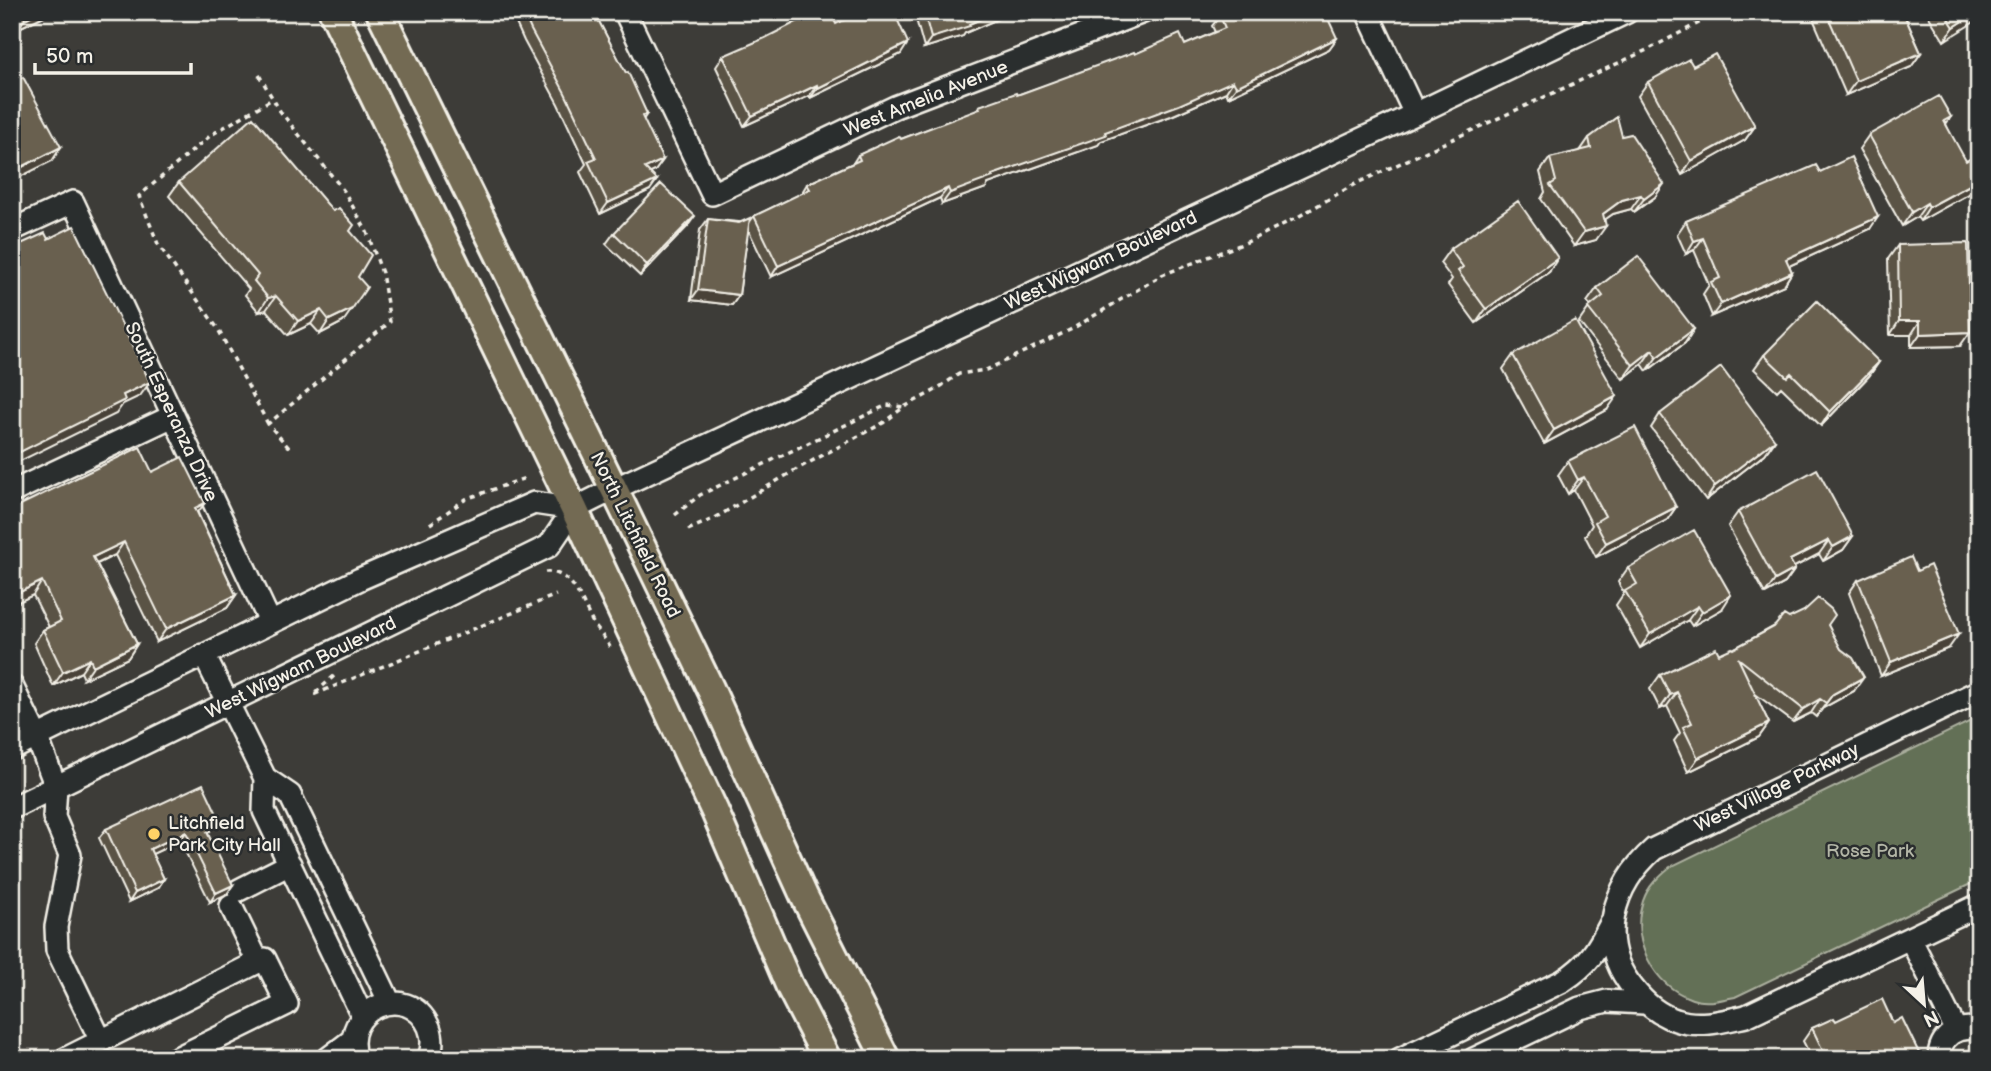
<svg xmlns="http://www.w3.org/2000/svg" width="1991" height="1071" font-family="'Balsamiq Sans',sans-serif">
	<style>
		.green { fill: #636f56; stroke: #acb09f; stroke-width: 2 }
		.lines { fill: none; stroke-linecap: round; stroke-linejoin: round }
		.minor-casing { stroke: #f4f1e8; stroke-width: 26 }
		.major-casing { stroke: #f4f1e8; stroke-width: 32 }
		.path { stroke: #f4f1e8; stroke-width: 3.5; stroke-dasharray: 5 5; stroke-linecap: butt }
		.minor { stroke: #2a2d2e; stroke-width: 21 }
		.major { stroke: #736b52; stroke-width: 26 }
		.wall { fill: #5a5345; stroke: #f4f1e8; stroke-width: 2 }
		.shaded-wall { fill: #4a4338; stroke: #f4f1e8; stroke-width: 2 }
		.building { fill: #696050; stroke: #f4f1e8; stroke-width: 2 }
		.poi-dot { fill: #ffd166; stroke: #2a2d2e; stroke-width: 2.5 }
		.labels { text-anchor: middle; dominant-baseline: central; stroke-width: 5; stroke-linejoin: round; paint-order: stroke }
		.street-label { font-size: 19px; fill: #f4f1e8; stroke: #2a2d2e }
		.poi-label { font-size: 19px; fill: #f4f1e8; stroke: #2a2d2e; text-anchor: start }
		.park-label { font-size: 19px; fill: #b3b6a6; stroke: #2a2d2e }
	</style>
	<rect width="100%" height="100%" fill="#3d3c38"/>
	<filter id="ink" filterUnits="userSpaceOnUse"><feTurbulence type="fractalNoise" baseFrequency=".0143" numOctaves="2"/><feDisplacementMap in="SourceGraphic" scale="14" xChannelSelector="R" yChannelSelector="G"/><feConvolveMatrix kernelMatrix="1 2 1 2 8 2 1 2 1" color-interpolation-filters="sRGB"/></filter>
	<g filter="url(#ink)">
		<!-- green -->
		<path class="green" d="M1979,717V880L1735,997C1721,1000 1705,1004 1692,999C1653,985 1630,940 1643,901C1648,886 1659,876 1670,867Z"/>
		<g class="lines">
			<!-- minor casing -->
			<g class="minor-casing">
				<path id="minor" d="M625,12L712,194L895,107L1143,12
					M1367,12L1415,114
					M12,230L73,202L270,622
					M12,492L173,416
					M204,655L265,778L290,795L390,1003
					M12,686L37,737L56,787L54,817L70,855L56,927L57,950L101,1041
					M1979,691L1654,849C1613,885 1595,942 1633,988C1644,1002 1659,1015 1676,1020C1699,1028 1723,1021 1746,1016L1979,905
					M12,749L360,579L534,503L574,509
					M265,778L264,811L362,1015
					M12,808L549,546L574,509L614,489L1415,114L1627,12
					M239,890L290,864
					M1910,938L1956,1030
					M65,1059L258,962L231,906
					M175,1059L287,1004L265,959L258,962
					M327,1059L352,1040
					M356,1059C338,1008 408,980 429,1027C433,1037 433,1049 428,1059
					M1400,1059L1563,981C1589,964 1597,950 1611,923
					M1474,1059L1580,1008L1607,1001L1644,1003
					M1939,1059C1939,1036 1958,1024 1979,1030"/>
			</g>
			<!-- major casing -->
			<g class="major-casing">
				<path id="major" d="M333,12L574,509L715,812L789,985L827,1059
					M380,12L614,489L711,690L804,896L886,1059"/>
			</g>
			<!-- path -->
			<path class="path" d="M259,75L280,111L344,191L367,232L382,273L390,322L268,424L290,449
				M268,424L218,329L158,244L139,196L211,135L272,99
				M675,515L700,495L887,405L904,407
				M430,524L466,499L528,477
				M688,530L715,518L797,469L883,423L904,407L934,391L959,374L986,370L1072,329L1162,275L1247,242L1296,218L1355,184L1649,49L1720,12
				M545,572C574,570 582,604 593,623C598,631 605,638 610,647
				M334,676L313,695L556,595"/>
			<!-- minor -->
			<use href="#minor" class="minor"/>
			<!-- major -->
			<use href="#major" class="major"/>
		</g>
		<!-- wall -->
		<path class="wall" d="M12,12H52L17,29L12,19Z
			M511,12H594L647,114L643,120L663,160L655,171L650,173V190L600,214L580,172L586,164L558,104L524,41Z
			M853,12H894L901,54L810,98L809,96L744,126L716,67L723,56L836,24L855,15Z
			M914,12H1014L965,33L963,36L924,48Z
			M1812,12H1903L1921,53L1911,67L1846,95L1811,14Z
			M1926,12H1979L1944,41Z
			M1220,16L1337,38L1329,49L1228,97L1226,92L1171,116L1101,141L1098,145L988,184L986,188L942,204L940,198L771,277L748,229L739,295L732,305L691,300L700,230L708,219L749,223L754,216L801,194L807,184L853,163L858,155L976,111L979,106L1017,95L1135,54L1185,45L1215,32L1212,26Z
			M1979,57V85L1971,68Z
			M1693,66L1755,126L1745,140L1682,175L1638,96L1648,82Z
			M1951,117L1946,124L1974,191L1920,221L1917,217L1902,226L1859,149L1869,135Z
			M1622,136L1655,197L1634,212L1631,209L1613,214L1604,220L1596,240L1574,246L1541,199L1545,192L1540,172L1550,158L1580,151L1589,138Z
			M1820,172L1870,229L1789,266L1792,272L1784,285L1712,316L1703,294L1709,285L1694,250L1686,254L1677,234L1686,221Z
			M179,182L350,231L358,277L343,322L320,334L311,324L288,335L266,310L259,312L245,295L249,289L169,196Z
			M687,227L640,276L606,244L614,233Z
			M1898,245L1960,346L1911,347V335H1890L1888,259Z
			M1450,249L1549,272L1476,323L1448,285L1452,279L1440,263Z
			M1597,288L1694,329L1685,343L1647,371L1642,364L1623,379L1579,322L1590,306L1587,302Z
			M1513,355L1607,410L1544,444L1503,369Z
			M1764,355L1879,362L1869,376L1821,426L1781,387L1777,391L1754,369Z
			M1660,414L1775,440L1765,454L1706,500L1651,428Z
			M1568,461L1676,507L1667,520L1596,557L1585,536L1592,525L1574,490L1568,494L1558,475Z
			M152,472L198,513L236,595L227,608L157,642L115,555L97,564L137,644L128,658L84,679L81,672L53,686L34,643L43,630L49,627L33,595L12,605Z
			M1738,512L1853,536L1843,550L1823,561L1819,554L1794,567L1795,569L1785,583L1765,594L1728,526Z
			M1628,568L1722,609L1692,626L1688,620L1640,648L1616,605L1624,593L1618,582Z
			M1858,580L1949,648L1881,676L1849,593Z
			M1789,618L1828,625L1854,691L1823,708L1816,717L1811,713L1793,722L1754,693L1769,723L1759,737L1688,772L1674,741L1680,733L1667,706L1660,709L1650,689L1660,675L1733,649Z
			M218,816L212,825L208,827L210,831L208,833L227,894L210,902L180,841L152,854L164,879L158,888L129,902L99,838L106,829Z
			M1836,1021L1893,1023L1919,1053L1915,1059H1812L1803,1041L1812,1028Z"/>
		<!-- shaded-wall -->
		<path class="shaded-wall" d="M38,12H52L17,29L25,19Z
			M997,12H1014L965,33L963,36L924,48L931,38L969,24Z
			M1977,12H1979V19L1944,41L1954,27Z
			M1337,38L1329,49L1228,97L1236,87Z
			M908,43L901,54L810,98L818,88Z
			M1921,53L1911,67L1846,95L1856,81Z
			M1233,81L1226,92L1171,116L1101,141L1098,145L988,184L986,188L942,204L950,193L992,175L1105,132Z
			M817,85L809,96L744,126L752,116Z
			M1755,126L1745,140L1682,175L1691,161Z
			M61,147L52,161L12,181V172Z
			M663,160L655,171L638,179L645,168Z
			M657,180L650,190L600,214L608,203Z
			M1979,180V185L1974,191L1920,221L1929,207Z
			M1664,184L1655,197L1634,212L1644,199Z
			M948,188L940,198L771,277L778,266Z
			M1641,195L1631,209L1613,214L1593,228L1603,214L1622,200Z
			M1927,203L1917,217L1902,226L1912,212Z
			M695,216L687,227L640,276L647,265Z
			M1878,217L1870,229L1778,271L1786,259Z
			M1606,226L1596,240L1574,246L1584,232Z
			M1703,238L1694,250L1686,254L1694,241Z
			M1558,258L1549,272L1476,323L1486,309Z
			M1792,272L1784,285L1712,316L1721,304Z
			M698,290L739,295L732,305L691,300Z
			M276,296L266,310L259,312L268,298Z
			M352,309L343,322L320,334L329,320Z
			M321,310L311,324L288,335L298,321Z
			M1899,321H1920L1911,335H1890Z
			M1694,329L1685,343L1647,371L1657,357Z
			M1970,332L1960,346L1911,347L1920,334Z
			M1652,350L1642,364L1623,379L1633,365Z
			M1879,362L1869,376L1821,426L1830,412Z
			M150,382L140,396L123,404L116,414L12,465V456L123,395Z
			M1617,396L1607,410L1544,444L1554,430Z
			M1775,440L1765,454L1706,500L1715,486Z
			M1584,477L1574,490L1568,494L1578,480Z
			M205,503L195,516V508Z
			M1676,507L1667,520L1596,557L1606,543Z
			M1853,536L1843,550L1823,561L1833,547Z
			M1829,540L1819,554L1781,574L1790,560Z
			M124,542L115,555L84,570L93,557Z
			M1795,569L1785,583L1765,594L1775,580Z
			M42,581L33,595L12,605V596Z
			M236,595L227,608L157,642L166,629Z
			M1731,595L1722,609L1692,626L1702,612Z
			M1698,606L1688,620L1640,648L1650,634Z
			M1959,634L1949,648L1881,676L1891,662Z
			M137,644L128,658L84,679L93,666Z
			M90,659L81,672L53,686L63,672Z
			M1864,677L1854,691L1823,708L1816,717L1833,694Z
			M1677,692L1667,706L1660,709L1670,695Z
			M1820,699L1811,713L1793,722L1803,709Z
			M1769,723L1759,737L1688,772L1698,758Z
			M218,816L212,825L199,831L206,822Z
			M186,832L180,841L144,858L150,849Z
			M164,879L158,888L129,902L135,893Z
			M233,885L227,894L210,902L216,893Z
			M1919,1053L1915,1059H1906Z"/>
		<!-- building -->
		<path class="building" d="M21,12H38L25,19Z
			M523,12H594L626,73L628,72L647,114L642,116L663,160L645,168L657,180L608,203L588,161L596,158L565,93L531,30Z
			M816,12H830L836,24L861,12H894L908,43L818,88L817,85L752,116L723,56L765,38Z
			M924,12H997L969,24L970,26L931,38Z
			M1227,12H1325L1337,38L1236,87L1233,81L1179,105L1105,132L1106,135L992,175L993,177L950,193L948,188L778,266L754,216L810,189L807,184L860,160L858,155L899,136L901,139L980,109L979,106L1016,93L1017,95L1134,52L1135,54L1180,34L1185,45L1225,28L1220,16Z
			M1826,12H1903L1921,53L1856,81Z
			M1944,12H1977L1954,27Z
			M1715,54L1755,126L1691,161L1648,82L1689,59L1693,66Z
			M23,77L61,147L12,172V83Z
			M1939,96L1951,117L1944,121L1966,161L1973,157L1979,167V180L1929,207L1927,203L1912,212L1869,135Z
			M253,117L333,211L339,208L354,225L350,231L371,255L358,277L367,287L352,309L329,320L321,310L298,321L276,296L268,298L254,281L258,275L179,182Z
			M1617,117L1622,136L1631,134L1664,184L1644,199L1641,195L1622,200L1603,214L1606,226L1584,232L1550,185L1556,181L1550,158L1591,148L1589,138Z
			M1851,157L1878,217L1786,259L1792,272L1721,304L1711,282L1720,278L1703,238L1694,241L1686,221L1816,165L1820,172Z
			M661,184L695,216L647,265L614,233Z
			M1518,201L1558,258L1486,309L1458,271L1463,267L1450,249Z
			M750,218L739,295L698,290L708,219L739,223Z
			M74,226L150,382L123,395L125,400L12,456V248L45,233L48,239Z
			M1968,243L1970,332L1920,334V321H1899L1898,245Z
			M1638,256L1694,329L1657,357L1652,350L1633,365L1588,308L1603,296L1597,288Z
			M1817,301L1879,362L1830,412L1791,373L1787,377L1764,355Z
			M1575,320L1617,396L1554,430L1513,355Z
			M1721,367L1775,440L1715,486L1660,414Z
			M1635,427L1676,507L1606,543L1595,522L1605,516L1584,477L1578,480L1568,461Z
			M140,447L152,472L182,457L205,503L195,508L236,595L166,629L124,542L93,557L137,644L93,666L90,659L63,672L43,630L61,621L42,581L12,596V509Z
			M1817,469L1853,536L1833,547L1829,540L1790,560L1795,569L1775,580L1738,512Z
			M1694,530L1731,595L1702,612L1698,606L1650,634L1625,591L1637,584L1628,568Z
			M1911,557L1917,571L1930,565L1959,634L1891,662L1858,580Z
			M1818,598L1831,609L1835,615L1828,625L1841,649L1853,658L1864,677L1833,694L1826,703L1820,699L1803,709L1738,658L1769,723L1698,758L1683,727L1692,723L1677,692L1670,695L1660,675L1716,648L1719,654L1732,648L1733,649L1774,627L1784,615L1789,618L1804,611Z
			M203,784L218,816L206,822L210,831L207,832L233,885L216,893L186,832L150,849L164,879L135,893L106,829Z
			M1882,999L1893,1023L1902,1018L1919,1053L1906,1059H1817L1826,1057L1812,1028L1834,1018L1836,1021Z
			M1686,1055L1687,1059H1668Z
			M1774,1056L1775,1059H1762Z"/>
	</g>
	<!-- markers -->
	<circle class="poi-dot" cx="154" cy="834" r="7"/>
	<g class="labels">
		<!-- street labels -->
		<g class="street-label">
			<text transform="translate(926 99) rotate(-22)">West Amelia Avenue</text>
			<text transform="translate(1101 261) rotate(-25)">West Wigwam Boulevard</text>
			<text transform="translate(171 412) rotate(65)">South Esperanza Drive</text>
			<text transform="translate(635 535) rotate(64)">North Litchfield Road</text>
			<text transform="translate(301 668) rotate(-26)">West Wigwam Boulevard</text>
			<text transform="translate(1777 788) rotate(-26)">West Village Parkway</text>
		</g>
		<!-- poi labels -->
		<g class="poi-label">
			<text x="168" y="823">Litchfield<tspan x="168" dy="22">Park City Hall</tspan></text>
		</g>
		<!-- park labels -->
		<g class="park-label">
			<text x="1870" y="851">Rose Park</text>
		</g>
	</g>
	<!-- margin -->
	<rect width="1991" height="1071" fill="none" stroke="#2a2d2e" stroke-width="42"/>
	<rect x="21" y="21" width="1949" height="1029" fill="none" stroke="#f4f1e8" stroke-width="2.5" filter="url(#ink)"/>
	<!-- north arrow -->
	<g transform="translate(1924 1004) rotate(154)" stroke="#2a2d2e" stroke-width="5" paint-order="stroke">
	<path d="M0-5L12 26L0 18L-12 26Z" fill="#f4f1e8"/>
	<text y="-10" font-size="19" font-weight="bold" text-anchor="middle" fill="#f4f1e8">N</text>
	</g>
	<!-- scale -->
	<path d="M35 63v10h156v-10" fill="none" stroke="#f4f1e8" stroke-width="3.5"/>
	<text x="46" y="63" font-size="21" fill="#f4f1e8" stroke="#2a2d2e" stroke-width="5" paint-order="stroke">50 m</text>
</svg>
